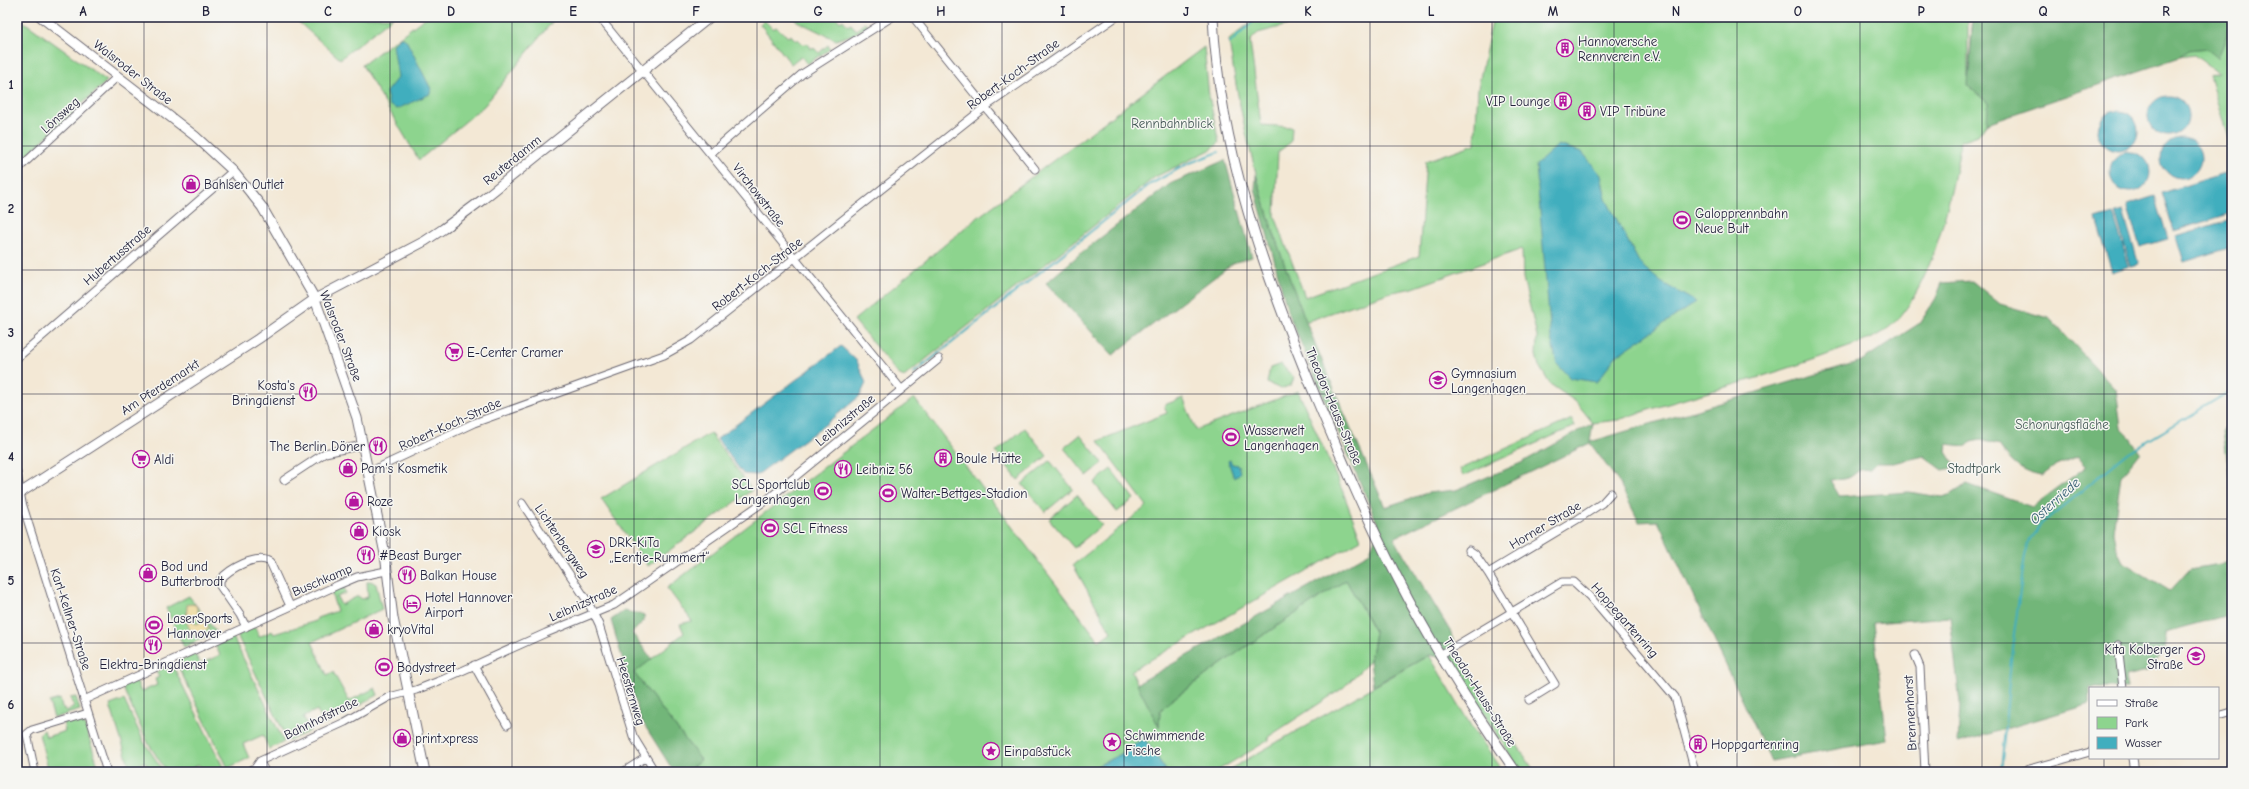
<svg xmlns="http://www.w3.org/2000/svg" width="2249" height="789" font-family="'Comic Neue',sans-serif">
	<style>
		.green { fill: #8dd48e; stroke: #587b64 }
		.forest { fill: #72b679; stroke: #4a6c5a; fill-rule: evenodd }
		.sand { fill: #eeda9e; stroke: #887e6c }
		.water { fill: #41aebe; stroke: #32687c }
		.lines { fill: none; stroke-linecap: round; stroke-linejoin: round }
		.stream { stroke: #41aebe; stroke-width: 2 }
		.street-casing { stroke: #6b6771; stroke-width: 9 }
		.secondary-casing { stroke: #6b6771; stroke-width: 11 }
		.street { stroke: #fff; stroke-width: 7 }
		.secondary { stroke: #fff; stroke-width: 9 }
		.grid { fill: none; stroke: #22223b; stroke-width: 1; stroke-opacity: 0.55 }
		.labels { text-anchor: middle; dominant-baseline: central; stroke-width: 3; stroke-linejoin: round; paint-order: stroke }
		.poi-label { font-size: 13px; fill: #22223b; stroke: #f6f6f2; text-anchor: start }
		.street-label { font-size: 13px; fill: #22223b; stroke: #f6f6f2 }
		.park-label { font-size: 13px; fill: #425754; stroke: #f6f6f2 }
		.water-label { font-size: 14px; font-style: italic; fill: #2e5a6f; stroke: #f6f6f2 }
		.neatline { fill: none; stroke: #22223b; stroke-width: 1.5 }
		.grid-label { font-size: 13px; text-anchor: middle; font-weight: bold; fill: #22223b }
	</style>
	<rect width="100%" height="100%" fill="#f6f6f2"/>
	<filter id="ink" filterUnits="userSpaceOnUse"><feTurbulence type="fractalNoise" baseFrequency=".025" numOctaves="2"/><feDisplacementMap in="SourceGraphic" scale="8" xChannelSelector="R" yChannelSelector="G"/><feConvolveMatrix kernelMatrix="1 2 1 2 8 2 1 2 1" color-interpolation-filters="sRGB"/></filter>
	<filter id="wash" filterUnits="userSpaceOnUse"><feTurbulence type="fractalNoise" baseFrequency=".012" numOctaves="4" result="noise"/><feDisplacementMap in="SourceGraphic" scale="16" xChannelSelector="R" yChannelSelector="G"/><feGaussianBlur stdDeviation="0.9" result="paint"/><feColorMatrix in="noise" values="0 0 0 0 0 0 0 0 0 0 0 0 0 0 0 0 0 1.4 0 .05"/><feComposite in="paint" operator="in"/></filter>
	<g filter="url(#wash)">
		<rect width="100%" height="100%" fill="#f3e8d5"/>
		<!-- green -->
		<path class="green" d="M17,17L107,81L17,164Z
			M293,17H393L340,59Z
			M426,17H556L484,106L419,160L362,65Z
			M794,17H836L840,22L843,20L848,26L851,24L856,30L865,22L868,26L854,34L836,40L797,21Z
			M1257,17H1293L1288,25L1258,33L1250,41L1261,125L1292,127L1291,142L1278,152L1275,216L1305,297L1419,256L1426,161L1475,144L1478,88L1493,17H1968V78L1973,17H2232V151L2209,75L2217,72L2194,55L2179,57L2001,116L1987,123L1978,135L1961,141C1951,197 1934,283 1894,323C1880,337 1857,344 1840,350C1767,378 1691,395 1618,420L1593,423L1576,402L1550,384L1539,366L1536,355L1537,336L1523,278L1522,249L1413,288L1388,293L1305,322C1270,231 1242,137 1229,40Z
			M764,20L773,29L776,27L788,37L791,35L796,41L798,39L804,45L806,43L811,49L813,47L819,53L828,45L830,49L807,64L801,56L791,64L760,24Z
			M1204,47L1209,96L1219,143L1210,150L1155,177L910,372L904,377L898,374L854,320L977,218Z
			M1281,364L1294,378L1291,385L1281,389L1267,383L1270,368Z
			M1298,391L1343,492L1361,540L1131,671L1159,726L1160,711L1170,701L1241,650L1346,580L1375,632L1370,661L1343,688L1268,737L1269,740L1215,772H1167L1144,738L1121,754L1097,766L1099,772H686L701,760L634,673L684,633L680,624L692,621L667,588L914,398L1099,641L1111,632L1073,565L1147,506L1098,441L1167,413L1164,405L1183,398L1196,430Z
			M1572,419L1575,426L1463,476L1460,469Z
			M1025,428L1047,456L1018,480L996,452Z
			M710,433L752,490L648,566L601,499Z
			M1080,435L1103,463L1087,476L1064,448Z
			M1050,461L1073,489L1045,512L1022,484Z
			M1111,469L1134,499L1117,512L1094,483Z
			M1077,495L1102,525L1074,548L1049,519Z
			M371,581L376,584L382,609L312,642L327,675L333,672L349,701L375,688L378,695L324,725L317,710L303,717L310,731L288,741L237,635L255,627L259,637L272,631L274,634L316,621L317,618L337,611L331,592L344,587L346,593L337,597L341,605L358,596L362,599L368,597L367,582Z
			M189,596L216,632L184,647L166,608Z
			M233,637L284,742L269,749L263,735L243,744L249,758L228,768L176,662L195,654L200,664L220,655L215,645Z
			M1429,655L1471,726L1504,772H1225Z
			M1459,657L1535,772H1521L1449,659Z
			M172,664L224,769L217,772H206L199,765L187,770L188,772H167L148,743L122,686L136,680L141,692L157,685L155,679L159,677L156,672Z
			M76,697L80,710L54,718L49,702L60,699L62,708L67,711L74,707L70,698Z
			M124,700L144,742L164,772H151L145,762L130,768L110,705Z
			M82,716L100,772H49L39,734L44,730L46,737L65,731L63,722Z"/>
		<!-- forest -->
		<path class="forest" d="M1973,17H2232V22L2218,58L2207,49L2188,51L2180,57L1987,123L1988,103L1968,86Z
			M1225,160L1252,257L1233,263L1113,355L1046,283L1081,253L1170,184Z
			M1256,175C1288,290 1338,398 1385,507L1427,493L1456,490L1521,463L1593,423L1590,442L1861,361L1920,323L1936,298L1942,283L1972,281L2000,304L2049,318L2116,389L2121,428L2130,437L2140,452L2121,476L2113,532L2116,547L2123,562L2170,591L2190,569L2232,562V614L2165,632V649L2147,671L2125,676L2127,688H2090V704L1958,743L1960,703L1950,617L1873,623L1887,740L1771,761L1658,521L1639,522L1620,484L1590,443L1394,538L1450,631L1459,657L1449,659L1429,655L1373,686L1370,661L1375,632L1346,580L1241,650L1170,701L1160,711L1159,727L1137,684L1370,552L1379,527L1289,315L1255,189ZM1981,440L1999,445C2011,463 2020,472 2042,476L2056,465L2078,456L2087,466L2032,507L1967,484L1952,494L1942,497L1908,492L1840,497L1830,480C1835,479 1843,480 1848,478C1856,475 1858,467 1869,470L1876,463H1894L1924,456L1943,470L1953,468V463L1946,452L1947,444L1965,446L1971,442Z
			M2232,423V495L2223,429Z
			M624,611L644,615V621L632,633L652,659L634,673L701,760L686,772H674L640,718L611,620Z"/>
		<!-- sand -->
		<path class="sand" d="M191,604L196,605L200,618L194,619L193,622L196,624L204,621L209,628L199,637C185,629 186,620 187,605Z"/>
		<!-- water -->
		<path class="water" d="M399,38H403L406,40L431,89L430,94L397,109L389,105L386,92L398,77L393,45Z
			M2148 116a20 20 0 1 1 40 0a20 20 0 1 1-40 0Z
			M2098 131a20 20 0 1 1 40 0a20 20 0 1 1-40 0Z
			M2161 158a20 20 0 1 1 40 0a20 20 0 1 1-40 0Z
			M1558,145L1582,152L1601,175L1606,199L1640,264L1661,282L1696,302L1616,356L1597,382L1570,378L1557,364L1551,338L1536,165Z
			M2110 172a20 20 0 1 1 40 0a20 20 0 1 1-40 0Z
			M2225,173L2232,196V213L2174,231L2162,193Z
			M2155,196L2168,239L2140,247L2127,205Z
			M2123,211L2139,265L2131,267L2115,213Z
			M2113,214L2129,266L2112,272L2096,219Z
			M2232,219V247L2184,262L2176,236Z
			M841,346L857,361L866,383L860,396L826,424L757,475L743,474L717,439Z
			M1230,460L1232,464L1238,465L1240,473L1234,478L1228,461Z
			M1144,738L1167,772H1099L1097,766L1121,754Z"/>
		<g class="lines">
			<!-- stream -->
			<path class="stream" d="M1230,43L1258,17
				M2227,72L2232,56
				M913,374L1149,185L1187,164L1219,152
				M2001,772L2012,648L2025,555L2030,539L2042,523L2129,452L2232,390"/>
		</g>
	</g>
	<g filter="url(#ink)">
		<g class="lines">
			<!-- street casing -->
			<g class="street-casing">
				<path id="street" d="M599,17L901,389
					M913,17L1035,169
					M711,153L802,74L892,17
					M17,170L118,76
					M17,358L233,171
					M369,472L474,423L664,355L691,340L985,107L1116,17
					M17,473L22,503L107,772
					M284,480L325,453L363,445
					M522,503L588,602L599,625L633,736L655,772
					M1469,550L1475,554L1488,573L1555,684L1529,700
					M1488,573L1578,519L1602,503L1611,493
					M246,627L240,615L220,586V580C229,569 257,553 270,562L290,606
					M2118,645L2123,688
					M1440,655L1562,582H1574L1590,597L1675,697L1695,772
					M1915,655L1920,667L1925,772
					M474,665L507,725
					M84,700L338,585L357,577L386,571
					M2218,716L2232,712
					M2133,758L2135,772
					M260,761L265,772
					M35,772L27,734L32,730L88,713
					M247,772L255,768L260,761L345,722L389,697L416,690L444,679L546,633L614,605L768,499L939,359
					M623,772L645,758
					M2019,772L2090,752"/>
			</g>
			<!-- secondary casing -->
			<g class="secondary-casing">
				<path id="secondary" d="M41,17L195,136L233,171L262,207L315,299L357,418L385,554L393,618L425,772
					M1213,17C1219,149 1266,277 1316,398C1341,457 1366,517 1396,575C1431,644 1472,709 1516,772
					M17,495L258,339L315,299L425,241L443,229L482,200L710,17"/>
			</g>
			<!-- street -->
			<use href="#street" class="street"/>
			<!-- secondary -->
			<use href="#secondary" class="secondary"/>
		</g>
	</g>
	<!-- grid -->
	<path class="grid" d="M144,17V772M267,17V772M390,17V772M512,17V772M634,17V772M757,17V772M880,17V772M1002,17V772M1124,17V772M1247,17V772M1370,17V772M1492,17V772M1614,17V772M1737,17V772M1860,17V772M1982,17V772M2104,17V688M17,146H2232M17,270H2232M17,394H2232M17,519H2232M17,643H2232M2104,758V772"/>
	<!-- icons -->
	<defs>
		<g id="building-ring" transform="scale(0.9)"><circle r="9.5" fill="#f6f6f2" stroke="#b5179e" stroke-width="1.5"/><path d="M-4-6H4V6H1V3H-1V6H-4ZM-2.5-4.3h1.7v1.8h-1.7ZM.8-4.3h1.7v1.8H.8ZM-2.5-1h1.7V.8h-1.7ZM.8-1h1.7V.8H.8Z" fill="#b5179e"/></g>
		<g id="shop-ring" transform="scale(0.9)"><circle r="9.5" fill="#f6f6f2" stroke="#b5179e" stroke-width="1.5"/><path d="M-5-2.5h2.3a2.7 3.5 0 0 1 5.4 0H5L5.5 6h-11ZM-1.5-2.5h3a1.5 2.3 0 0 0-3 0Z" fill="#b5179e"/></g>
		<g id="stadium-ring" transform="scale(0.9)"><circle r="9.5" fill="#f6f6f2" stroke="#b5179e" stroke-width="1.5"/><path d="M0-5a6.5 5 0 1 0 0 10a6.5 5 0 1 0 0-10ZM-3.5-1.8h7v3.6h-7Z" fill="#b5179e"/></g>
		<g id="supermarket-ring" transform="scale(0.9)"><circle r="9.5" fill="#f6f6f2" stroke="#b5179e" stroke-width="1.5"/><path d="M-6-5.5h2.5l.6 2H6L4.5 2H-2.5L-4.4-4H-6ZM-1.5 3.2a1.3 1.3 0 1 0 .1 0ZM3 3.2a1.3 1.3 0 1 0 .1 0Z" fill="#b5179e"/></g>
		<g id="school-ring" transform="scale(0.9)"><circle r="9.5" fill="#f6f6f2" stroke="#b5179e" stroke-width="1.5"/><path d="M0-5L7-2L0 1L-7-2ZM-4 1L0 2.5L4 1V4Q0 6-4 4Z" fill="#b5179e"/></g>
		<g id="restaurant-ring" transform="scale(0.9)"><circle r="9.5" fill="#f6f6f2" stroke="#b5179e" stroke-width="1.5"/><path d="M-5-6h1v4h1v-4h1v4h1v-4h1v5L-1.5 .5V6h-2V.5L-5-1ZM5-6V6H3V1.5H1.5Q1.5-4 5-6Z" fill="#b5179e"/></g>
		<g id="hotel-ring" transform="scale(0.9)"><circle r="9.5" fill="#f6f6f2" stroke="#b5179e" stroke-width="1.5"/><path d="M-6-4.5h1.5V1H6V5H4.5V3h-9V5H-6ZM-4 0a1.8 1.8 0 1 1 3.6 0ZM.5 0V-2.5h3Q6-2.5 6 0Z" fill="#b5179e"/></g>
		<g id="sight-ring" transform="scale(0.9)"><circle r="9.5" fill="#f6f6f2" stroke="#b5179e" stroke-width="1.5"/><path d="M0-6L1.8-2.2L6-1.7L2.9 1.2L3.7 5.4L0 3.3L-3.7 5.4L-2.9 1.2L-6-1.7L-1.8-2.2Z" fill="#b5179e"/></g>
	</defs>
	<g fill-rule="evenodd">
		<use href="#building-ring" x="1565" y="48"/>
		<use href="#building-ring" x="1563" y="101"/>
		<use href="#building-ring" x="1587" y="111"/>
		<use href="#shop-ring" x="191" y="184"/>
		<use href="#stadium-ring" x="1682" y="220"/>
		<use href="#supermarket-ring" x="454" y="352"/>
		<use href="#school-ring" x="1438" y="380"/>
		<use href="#restaurant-ring" x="308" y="392"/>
		<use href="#stadium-ring" x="1231" y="437"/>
		<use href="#restaurant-ring" x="378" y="446"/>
		<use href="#building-ring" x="943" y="458"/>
		<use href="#supermarket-ring" x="141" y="459"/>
		<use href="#shop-ring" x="348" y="468"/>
		<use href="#restaurant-ring" x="843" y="469"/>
		<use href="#stadium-ring" x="823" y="491"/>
		<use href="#stadium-ring" x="888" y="493"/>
		<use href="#shop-ring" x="354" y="501"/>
		<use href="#stadium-ring" x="770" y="528"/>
		<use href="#shop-ring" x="359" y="531"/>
		<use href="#school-ring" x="596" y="549"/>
		<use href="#restaurant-ring" x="366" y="555"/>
		<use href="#shop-ring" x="148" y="573"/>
		<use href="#restaurant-ring" x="407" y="575"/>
		<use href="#hotel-ring" x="412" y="604"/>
		<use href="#stadium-ring" x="154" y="625"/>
		<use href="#shop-ring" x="374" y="629"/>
		<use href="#restaurant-ring" x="153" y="645"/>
		<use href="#school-ring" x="2196" y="656"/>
		<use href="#stadium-ring" x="384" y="667"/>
		<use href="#shop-ring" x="402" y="738"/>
		<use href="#sight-ring" x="1112" y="742"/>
		<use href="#building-ring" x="1698" y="744"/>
		<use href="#sight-ring" x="991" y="751"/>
	</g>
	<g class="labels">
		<!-- poi labels -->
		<g class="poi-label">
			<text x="1578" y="41">Hannoversche<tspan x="1578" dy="15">Rennverein e.V.</tspan></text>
			<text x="1550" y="101" text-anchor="end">VIP Lounge</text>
			<text x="1600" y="111">VIP Tribüne</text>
			<text x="204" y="184">Bahlsen Outlet</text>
			<text x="1695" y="213">Galopprennbahn<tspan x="1695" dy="15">Neue Bult</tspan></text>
			<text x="467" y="352">E-Center Cramer</text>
			<text x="1451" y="373">Gymnasium<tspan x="1451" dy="15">Langenhagen</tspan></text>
			<text x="295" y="385" text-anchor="end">Kosta's<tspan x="295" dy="15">Bringdienst</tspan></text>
			<text x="1244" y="430">Wasserwelt<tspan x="1244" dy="15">Langenhagen</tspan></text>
			<text x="365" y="446" text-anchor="end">The Berlin Döner</text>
			<text x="956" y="458">Boule Hütte</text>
			<text x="154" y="459">Aldi</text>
			<text x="361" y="468">Pam's Kosmetik</text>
			<text x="856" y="469">Leibniz 56</text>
			<text x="810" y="484" text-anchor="end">SCL Sportclub<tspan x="810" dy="15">Langenhagen</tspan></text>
			<text x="901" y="493">Walter-Bettges-Stadion</text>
			<text x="367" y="501">Roze</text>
			<text x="783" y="528">SCL Fitness</text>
			<text x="372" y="531">Kiosk</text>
			<text x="609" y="542">DRK-KiTa<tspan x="609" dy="15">„Eentje-Rummert“</tspan></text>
			<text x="379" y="555">#Beast Burger</text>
			<text x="161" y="566">Bod und<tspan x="161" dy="15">Butterbrodt</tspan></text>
			<text x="420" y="575">Balkan House</text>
			<text x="425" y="597">Hotel Hannover<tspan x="425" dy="15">Airport</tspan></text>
			<text x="167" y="618">LaserSports<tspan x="167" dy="15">Hannover</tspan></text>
			<text x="387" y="629">kryoVital</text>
			<text x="2183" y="649" text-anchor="end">Kita Kolberger<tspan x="2183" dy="15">Straße</tspan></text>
			<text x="153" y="664" text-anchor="middle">Elektra-Bringdienst</text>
			<text x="397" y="667">Bodystreet</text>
			<text x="1125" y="735">Schwimmende<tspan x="1125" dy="15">Fische</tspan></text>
			<text x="415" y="738">print.xpress</text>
			<text x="1711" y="744">Hoppgartenring</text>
			<text x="1004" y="751">Einpaßstück</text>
		</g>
		<!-- street labels -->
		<g class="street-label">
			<text transform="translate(133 72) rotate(38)">Walsroder Straße</text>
			<text transform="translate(1013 74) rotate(-36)">Robert-Koch-Straße</text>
			<text transform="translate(60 115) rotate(-42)">Lönsweg</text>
			<text transform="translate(512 160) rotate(-39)">Reuterdamm</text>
			<text transform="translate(759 195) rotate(52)">Virchowstraße</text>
			<text transform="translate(117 255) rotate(-41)">Hubertusstraße</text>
			<text transform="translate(757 274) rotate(-38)">Robert-Koch-Straße</text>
			<text transform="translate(341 336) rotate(69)">Walsroder Straße</text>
			<text transform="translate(160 387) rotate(-33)">Am Pferdemarkt</text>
			<text transform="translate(1334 406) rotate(67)">Theodor-Heuss-Straße</text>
			<text transform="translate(845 420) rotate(-40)">Leibnizstraße</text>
			<text transform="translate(450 424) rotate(-24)">Robert-Koch-Straße</text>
			<text transform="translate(1545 525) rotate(-31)">Horner Straße</text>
			<text transform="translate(562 541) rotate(56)">Lichtenbergweg</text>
			<text transform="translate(322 580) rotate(-23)">Buschkamp</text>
			<text transform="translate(583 603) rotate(-24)">Leibnizstraße</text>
			<text transform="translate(71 619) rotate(72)">Karl-Kellner-Straße</text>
			<text transform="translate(1625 620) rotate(49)">Hoppegartenring</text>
			<text transform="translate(631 691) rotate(73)">Heesternweg</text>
			<text transform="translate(1480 692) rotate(58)">Theodor-Heuss-Straße</text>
			<text transform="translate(1910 713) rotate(-93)">Brennenhorst</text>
			<text transform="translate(321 718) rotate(-26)">Bahnhofstraße</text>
		</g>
		<!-- park labels -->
		<g class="park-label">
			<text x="1172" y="123">Rennbahnblick</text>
			<text x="2062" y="424">Schonungsfläche</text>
			<text x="1974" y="468">Stadtpark</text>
		</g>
		<!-- water labels -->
		<g class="water-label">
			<text transform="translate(2055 501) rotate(-42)">Osterriede</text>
		</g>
	</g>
	<!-- margin -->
	<rect width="2249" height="789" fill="none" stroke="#f6f6f2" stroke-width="44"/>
	<!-- legend -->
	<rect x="2089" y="687" width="130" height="72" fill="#f6f6f2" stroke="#a1a1a9"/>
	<rect x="2097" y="700" width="20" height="6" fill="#ffffff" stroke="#a1a1a9"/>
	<text x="2125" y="707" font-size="12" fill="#22223b">Straße</text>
	<rect x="2097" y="717" width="20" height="12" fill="#8dd48e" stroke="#a1a1a9"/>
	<text x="2125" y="727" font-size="12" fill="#22223b">Park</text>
	<rect x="2097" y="737" width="20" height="12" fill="#41aebe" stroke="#a1a1a9"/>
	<text x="2125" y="747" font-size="12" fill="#22223b">Wasser</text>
	<rect x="22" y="22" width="2205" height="745" class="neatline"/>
	<g class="grid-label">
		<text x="83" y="16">A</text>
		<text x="206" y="16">B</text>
		<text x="328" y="16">C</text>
		<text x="451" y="16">D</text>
		<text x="573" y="16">E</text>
		<text x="696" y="16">F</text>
		<text x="818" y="16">G</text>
		<text x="941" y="16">H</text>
		<text x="1063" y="16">I</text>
		<text x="1186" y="16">J</text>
		<text x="1308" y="16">K</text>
		<text x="1431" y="16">L</text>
		<text x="1553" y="16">M</text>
		<text x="1676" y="16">N</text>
		<text x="1798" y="16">O</text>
		<text x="1921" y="16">P</text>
		<text x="2043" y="16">Q</text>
		<text x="2166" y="16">R</text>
		<text x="11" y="89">1</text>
		<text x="11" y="213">2</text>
		<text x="11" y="337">3</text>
		<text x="11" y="461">4</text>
		<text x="11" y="585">5</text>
		<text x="11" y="709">6</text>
	</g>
</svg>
